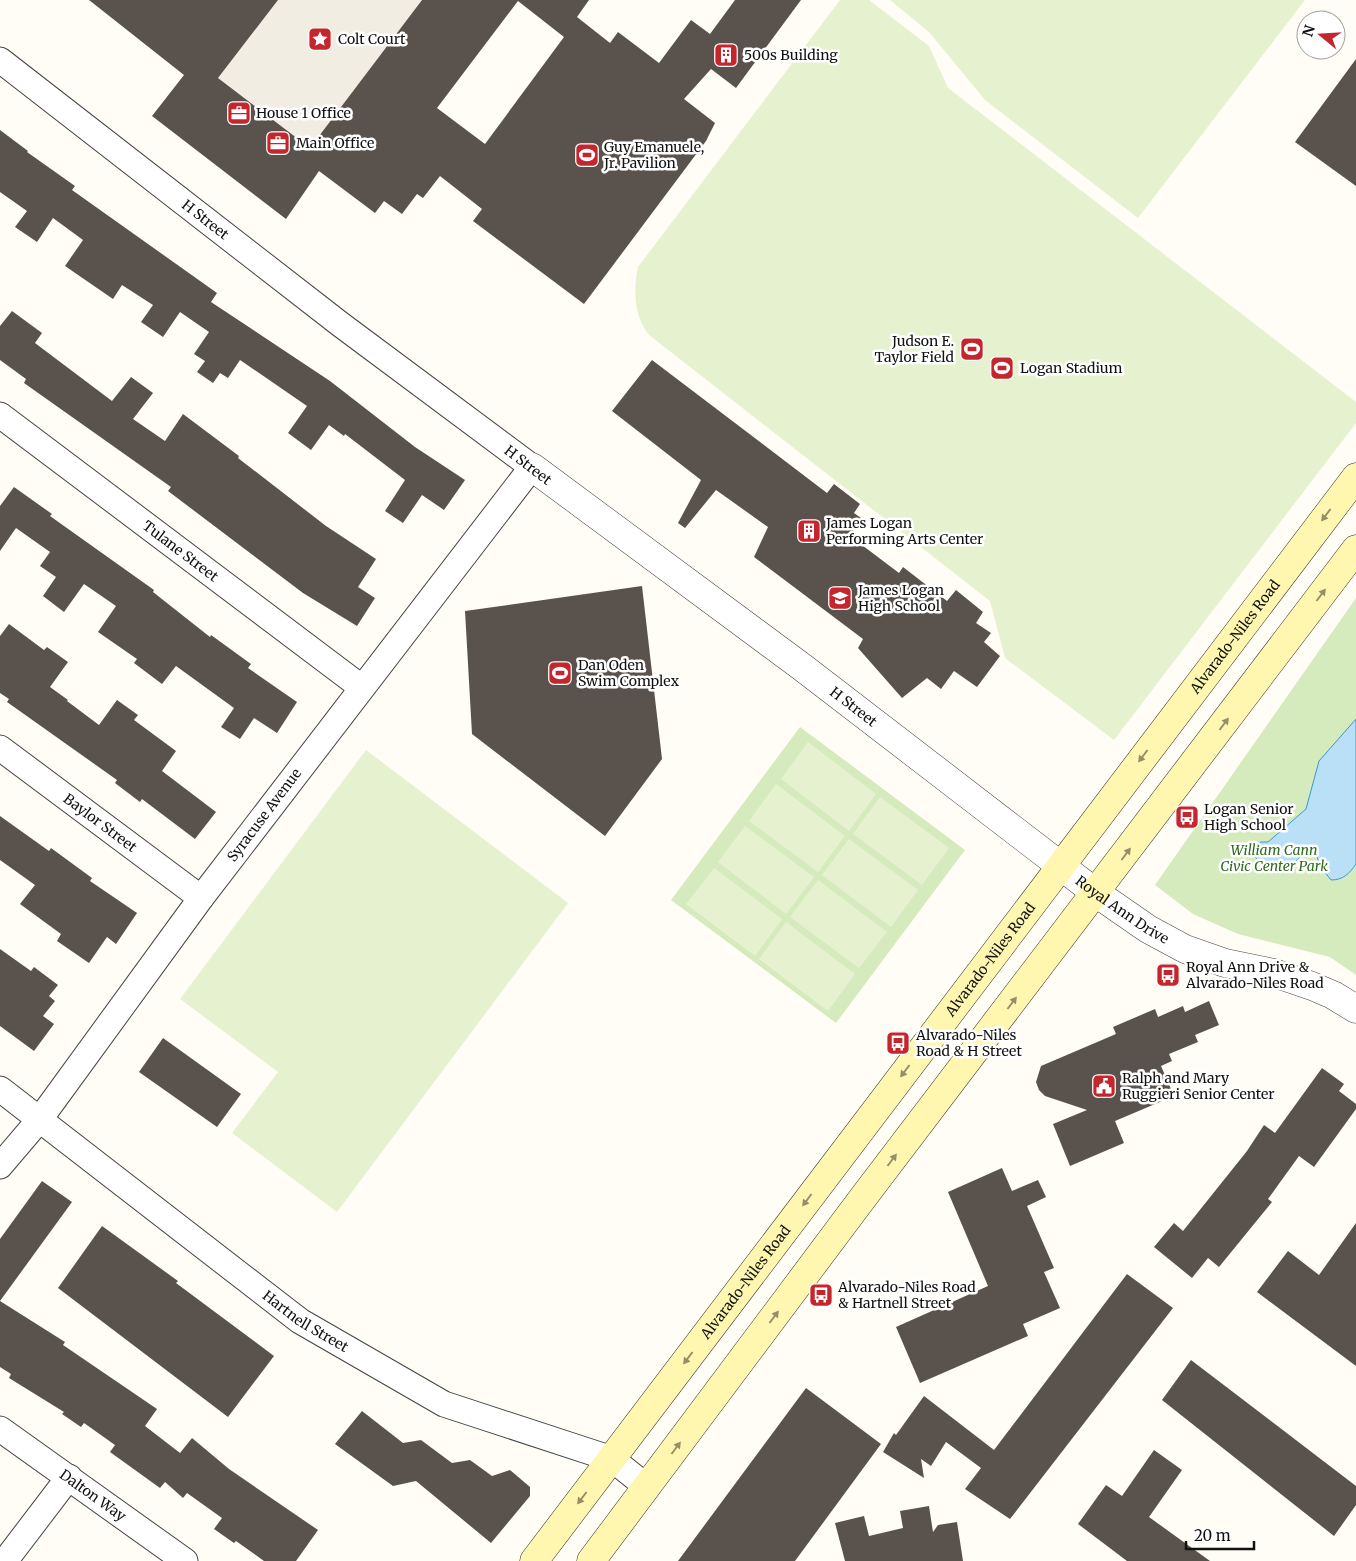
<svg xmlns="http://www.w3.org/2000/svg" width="1356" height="1561" font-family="Merriweather,serif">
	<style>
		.green { fill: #d5ebbd }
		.pitch { fill: #e6f2cf }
		.plaza { fill: #f1ede2 }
		.water { fill: #b9e0f7; stroke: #3f96cf }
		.building { fill: #5a524d; fill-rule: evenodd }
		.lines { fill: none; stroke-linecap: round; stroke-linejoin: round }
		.minor-casing { stroke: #444; stroke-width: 27 }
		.tertiary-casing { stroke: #444; stroke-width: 29 }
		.secondary-casing { stroke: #333; stroke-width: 29 }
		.minor { stroke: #fff; stroke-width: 25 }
		.tertiary { stroke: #fff; stroke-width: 28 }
		.secondary { stroke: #fff6b0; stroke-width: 28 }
		.oneway { fill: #948f68 }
		.labels { text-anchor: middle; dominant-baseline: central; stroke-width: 5; stroke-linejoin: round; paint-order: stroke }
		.poi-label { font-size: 14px; fill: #111; stroke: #fff; text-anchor: start }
		.street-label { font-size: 14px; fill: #111; stroke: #fff }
		.park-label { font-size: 14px; font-style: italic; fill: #2f6b1f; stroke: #fff }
	</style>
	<rect width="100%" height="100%" fill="#fffdf5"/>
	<!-- green -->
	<path class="green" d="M1356,598V975L1330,957L1238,934L1193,914L1155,885Z
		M800,727L965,850L836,1023L671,900Z"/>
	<!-- pitch -->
	<path class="pitch" d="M840,0H869L929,46L948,88L1356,402V423L1114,740L1005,658L990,601L649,335C634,317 633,290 638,267Z
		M890,0H1305L1138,218L985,100L929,32Z
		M808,742L876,794L849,831L781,779Z
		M366,750L568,903L337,1212L232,1133L278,1072L180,999Z
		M776,784L845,836L818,872L749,821Z
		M880,797L949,848L922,885L853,834Z
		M745,826L814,877L786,914L718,862Z
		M849,839L918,890L891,927L822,875Z
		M714,868L782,919L755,956L686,904Z
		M818,880L887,932L859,968L790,917Z
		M786,922L855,974L828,1011L759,959Z"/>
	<!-- plaza -->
	<path class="plaza" d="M278,0H422L310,148L218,78Z"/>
	<!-- water -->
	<path class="water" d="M1356,719V864C1349,874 1343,880 1331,880L1320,866L1315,851L1309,848C1285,871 1278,887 1253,854L1255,846L1261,842H1268L1306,809L1319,761Z"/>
	<!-- building -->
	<path class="building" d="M89,0H278L218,78L310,148L422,0H589L577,17L610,43L618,32L659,63L691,20L710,34L735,0H801L736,88L711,69L684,99L715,123L706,141L584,304L473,221L482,209L440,176L423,198L417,194L402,214L384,201L375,213L319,171L286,219L152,116L184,75ZM518,1L564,37L485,144L437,108Z
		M1356,59V186L1295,142Z
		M0,130L28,151L27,152L75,186L72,190L217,293L211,302L330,381L415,447L465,480L444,510L422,495L403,523L385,511L405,480L345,434L344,436L329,425L311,450L288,433L307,406L240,360L228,378L220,373L213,383L197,372L205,361L194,354L209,332L180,312L163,337L141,322L153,305L122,285L113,299L65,266L83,240L53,218L37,242L15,227L27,211L0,192Z
		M12,311L42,333L35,343L112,401L131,377L153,393L133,419L165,441L183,414L239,456L238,458L326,526L376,559L358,587L375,598L357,626L303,593L168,491L171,487L24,383L26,379L0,360V326Z
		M652,360L827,493L834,484L860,504L854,513L861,518L850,536L899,573L903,567L947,601L956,590L983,612L976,623L991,633L984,642L1000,656L977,687L954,671L941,689L927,678L902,698L858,648L863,639L754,557L768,527L716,490L685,528L678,523L701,480L612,411Z
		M14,487L52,514L50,516L154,590L153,592L210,637L211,635L251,664L248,668L297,702L277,733L254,718L240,739L221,727L234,708L176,666L162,684L134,663L137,659L98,632L116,606L84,584L64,612L43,596L56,577L40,566L50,552L16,528L0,551V506Z
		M642,586L662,759L605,836L472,734L465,611Z
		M9,624L44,650L47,647L68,662L50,687L68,700L67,701L99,725L117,700L138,715L134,720L176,751L162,771L216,812L195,839L142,799L140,802L115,783L117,780L7,702L9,699L0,693V636Z
		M0,816L49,851L51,848L92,878L90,881L137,913L116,944L107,937L89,963L57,941L61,934L20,904L35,885L0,860Z
		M0,949L31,971L34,967L58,985L49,996L55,1001L43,1016L54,1024L34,1051L0,1026Z
		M1209,1001L1219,1025L1195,1035L1198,1042L1169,1054L1172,1061L1161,1066L1174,1096L1115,1121L1124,1143L1070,1166L1053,1124L1087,1110L1045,1096L1039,1090L1036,1082L1041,1066L1116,1034L1113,1027L1155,1009L1158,1017L1183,1006L1185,1012Z
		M163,1038L241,1094L217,1127L139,1072Z
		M1322,1068L1344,1084L1339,1091L1356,1104V1109L1314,1167L1299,1156L1268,1199L1272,1202L1219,1267L1208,1258L1192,1278L1154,1247L1174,1223L1183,1231L1247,1151L1264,1125L1275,1133Z
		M1002,1168L1012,1191L1038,1180L1046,1197L1027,1206L1054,1268L1044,1272L1060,1308L1023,1324L1028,1336L920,1383L896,1327L988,1286L948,1192Z
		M42,1181L72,1202L0,1301L65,1342L63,1345L157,1409L145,1426L180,1453L192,1438L229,1469L318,1530L296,1561H264L236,1541L234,1543L214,1529L222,1518L187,1493L183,1498L165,1482L160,1488L110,1452L115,1445L84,1423L81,1427L62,1414L64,1412L9,1378L11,1374L0,1367V1239Z
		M1356,1223V1366L1257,1292L1288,1251L1319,1275Z
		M102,1226L178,1281L176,1283L274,1356L228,1417L58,1288Z
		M1127,1274L1173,1308L1010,1519L965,1489L981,1468L946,1442L931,1466L921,1459L924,1478L883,1452L894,1433L896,1435L924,1396L994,1450Z
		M1191,1360L1356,1486V1505L1334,1536L1162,1400Z
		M806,1388L881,1444L795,1561H678Z
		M362,1411L403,1443L421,1440L452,1463L470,1460L492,1476L510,1470L530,1487V1496L491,1543L416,1481L393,1486L335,1444Z
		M1154,1450L1182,1470L1149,1517L1210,1561H1127L1078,1524L1106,1485L1122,1496Z
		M929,1506L933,1532L938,1525L957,1522L963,1561H845L835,1523L864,1516L869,1536L903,1528L900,1511Z"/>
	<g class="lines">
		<!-- minor casing -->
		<g class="minor-casing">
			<g id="minor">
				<path id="s1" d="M0,60L340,324L532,467L201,898L40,1119L0,1166"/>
				<path id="s2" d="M0,415L361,687"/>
				<path id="s3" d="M0,748L201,898"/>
				<path id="s4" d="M0,1089L300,1321L444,1404L612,1459L647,1487"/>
				<path id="s5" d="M0,1429L185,1561"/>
				<path d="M5,1561L69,1477"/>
			</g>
		</g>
		<!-- tertiary casing -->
		<g class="tertiary-casing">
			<g id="tertiary">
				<path id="s6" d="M532,467L802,667L1096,893L1148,929L1185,949L1225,963L1274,973L1312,986L1333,995L1356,1009"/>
			</g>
		</g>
		<!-- secondary casing -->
		<g class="secondary-casing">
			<g id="secondary">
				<path id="s7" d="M534,1561L1356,477"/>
				<path d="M591,1561L862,1199L1356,549"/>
			</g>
		</g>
		<!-- minor -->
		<use href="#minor" class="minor"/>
		<!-- tertiary -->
		<use href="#tertiary" class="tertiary"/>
		<!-- secondary -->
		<use href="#secondary" class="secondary"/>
	</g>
	<!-- one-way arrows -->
	<defs><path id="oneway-solid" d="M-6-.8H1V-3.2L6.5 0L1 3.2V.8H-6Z" transform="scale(1.25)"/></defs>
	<g class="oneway">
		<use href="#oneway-solid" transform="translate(1326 515) rotate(127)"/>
		<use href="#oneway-solid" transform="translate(1321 595) rotate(-53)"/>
		<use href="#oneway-solid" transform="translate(1224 724) rotate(-53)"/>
		<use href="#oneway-solid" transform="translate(1143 756) rotate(127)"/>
		<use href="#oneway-solid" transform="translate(1126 854) rotate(-53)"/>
		<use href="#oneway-solid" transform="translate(1012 1003) rotate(-53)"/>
		<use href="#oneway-solid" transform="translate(905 1071) rotate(127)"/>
		<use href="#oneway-solid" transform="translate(892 1160) rotate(-53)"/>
		<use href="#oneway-solid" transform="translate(807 1200) rotate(127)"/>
		<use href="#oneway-solid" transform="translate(774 1317) rotate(-53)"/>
		<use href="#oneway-solid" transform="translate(688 1358) rotate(127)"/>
		<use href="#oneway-solid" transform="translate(676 1448) rotate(-53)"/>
		<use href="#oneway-solid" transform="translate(582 1498) rotate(127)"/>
	</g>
	<!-- icons -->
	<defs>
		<g id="sight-square" transform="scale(1.25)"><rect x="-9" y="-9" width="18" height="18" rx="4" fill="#c4262e" stroke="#fff"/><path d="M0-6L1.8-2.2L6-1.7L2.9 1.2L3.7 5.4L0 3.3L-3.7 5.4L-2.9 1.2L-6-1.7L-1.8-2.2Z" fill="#fff"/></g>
		<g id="building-square" transform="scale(1.25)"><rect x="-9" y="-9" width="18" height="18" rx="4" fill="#c4262e" stroke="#fff"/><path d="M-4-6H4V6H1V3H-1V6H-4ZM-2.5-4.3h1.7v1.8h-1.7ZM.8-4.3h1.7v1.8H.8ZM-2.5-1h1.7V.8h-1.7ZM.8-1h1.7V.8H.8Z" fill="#fff"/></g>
		<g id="office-square" transform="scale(1.25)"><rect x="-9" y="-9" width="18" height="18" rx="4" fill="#c4262e" stroke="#fff"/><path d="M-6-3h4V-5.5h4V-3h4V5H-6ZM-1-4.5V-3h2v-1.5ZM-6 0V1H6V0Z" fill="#fff"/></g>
		<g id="stadium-square" transform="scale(1.25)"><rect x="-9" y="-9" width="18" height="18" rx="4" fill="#c4262e" stroke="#fff"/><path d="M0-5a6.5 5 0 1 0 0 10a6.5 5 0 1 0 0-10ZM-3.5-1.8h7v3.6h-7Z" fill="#fff"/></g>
		<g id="school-square" transform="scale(1.25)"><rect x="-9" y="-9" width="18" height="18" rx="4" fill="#c4262e" stroke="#fff"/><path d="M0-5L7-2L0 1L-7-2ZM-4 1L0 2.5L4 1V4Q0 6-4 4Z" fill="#fff"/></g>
		<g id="bus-square" transform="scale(1.25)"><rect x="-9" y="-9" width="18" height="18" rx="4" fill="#c4262e" stroke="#fff"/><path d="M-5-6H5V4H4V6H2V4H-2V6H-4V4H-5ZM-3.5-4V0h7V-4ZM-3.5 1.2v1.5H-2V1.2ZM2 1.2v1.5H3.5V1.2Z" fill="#fff"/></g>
		<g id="civic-square" transform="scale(1.25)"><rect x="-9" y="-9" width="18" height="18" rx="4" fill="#c4262e" stroke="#fff"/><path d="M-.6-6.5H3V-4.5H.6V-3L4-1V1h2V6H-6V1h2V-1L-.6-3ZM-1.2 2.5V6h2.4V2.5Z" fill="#fff"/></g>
	</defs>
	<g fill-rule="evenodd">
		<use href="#sight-square" x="320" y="39"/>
		<use href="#building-square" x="726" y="55"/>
		<use href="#office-square" x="239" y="113"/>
		<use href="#office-square" x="278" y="143"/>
		<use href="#stadium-square" x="587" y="155"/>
		<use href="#stadium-square" x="972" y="349"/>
		<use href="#stadium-square" x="1002" y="368"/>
		<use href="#building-square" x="809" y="531"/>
		<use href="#school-square" x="840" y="598"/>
		<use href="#stadium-square" x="560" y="673"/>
		<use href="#bus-square" x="1187" y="817"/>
		<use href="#bus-square" x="1168" y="975"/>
		<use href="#bus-square" x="898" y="1043"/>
		<use href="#civic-square" x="1104" y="1086"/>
		<use href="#bus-square" x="821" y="1295"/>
	</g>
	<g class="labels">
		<!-- poi labels -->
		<g class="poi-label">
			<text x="338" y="39">Colt Court</text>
			<text x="744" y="55">500s Building</text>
			<text x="256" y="113">House 1 Office</text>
			<text x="296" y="143">Main Office</text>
			<text x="604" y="147">Guy Emanuele,<tspan x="604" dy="16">Jr. Pavilion</tspan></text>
			<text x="954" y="341" text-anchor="end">Judson E.<tspan x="954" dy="16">Taylor Field</tspan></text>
			<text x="1020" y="368">Logan Stadium</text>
			<text x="826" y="523">James Logan<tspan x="826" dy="16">Performing Arts Center</tspan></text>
			<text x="858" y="590">James Logan<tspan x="858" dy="16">High School</tspan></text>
			<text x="578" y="665">Dan Oden<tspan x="578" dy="16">Swim Complex</tspan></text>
			<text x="1204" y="809">Logan Senior<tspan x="1204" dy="16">High School</tspan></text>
			<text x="1186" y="967">Royal Ann Drive &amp;<tspan x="1186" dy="16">Alvarado-Niles Road</tspan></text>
			<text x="916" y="1035">Alvarado-Niles<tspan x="916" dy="16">Road &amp; H Street</tspan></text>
			<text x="1122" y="1078">Ralph and Mary<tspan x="1122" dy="16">Ruggieri Senior Center</tspan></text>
			<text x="838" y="1287">Alvarado-Niles Road<tspan x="838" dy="16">&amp; Hartnell Street</tspan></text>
		</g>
		<!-- street labels -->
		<g class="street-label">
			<text stroke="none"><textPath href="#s1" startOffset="260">H Street</textPath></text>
			<text transform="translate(528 465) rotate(37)">H Street</text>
			<text stroke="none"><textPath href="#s2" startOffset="226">Tulane Street</textPath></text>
			<text stroke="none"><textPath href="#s7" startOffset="1160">Alvarado-Niles Road</textPath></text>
			<text stroke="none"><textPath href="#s6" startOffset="401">H Street</textPath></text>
			<text transform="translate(264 815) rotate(-53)">Syracuse Avenue</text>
			<text stroke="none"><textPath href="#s3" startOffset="125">Baylor Street</textPath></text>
			<text stroke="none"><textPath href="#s6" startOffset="738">Royal Ann Drive</textPath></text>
			<text stroke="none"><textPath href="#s7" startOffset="755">Alvarado-Niles Road</textPath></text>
			<text stroke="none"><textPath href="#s7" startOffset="350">Alvarado-Niles Road</textPath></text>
			<text stroke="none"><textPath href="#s4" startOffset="384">Hartnell Street</textPath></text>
			<text stroke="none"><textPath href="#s5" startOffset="114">Dalton Way</textPath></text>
		</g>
		<!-- park labels -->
		<g class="park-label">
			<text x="1274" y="850">William Cann<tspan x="1274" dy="16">Civic Center Park</tspan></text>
		</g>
	</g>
	<!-- north arrow -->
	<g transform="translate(1321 35) rotate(288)"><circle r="24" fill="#ffffff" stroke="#a0a0a0"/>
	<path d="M0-4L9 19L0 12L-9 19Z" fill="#c4262e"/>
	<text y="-8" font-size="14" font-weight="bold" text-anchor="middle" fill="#111111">N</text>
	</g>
	<!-- scale -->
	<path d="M1186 1541v8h68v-8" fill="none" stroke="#111111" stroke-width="2.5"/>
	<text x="1194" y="1541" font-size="15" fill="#111111" stroke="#ffffff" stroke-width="4" paint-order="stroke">20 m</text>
</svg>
